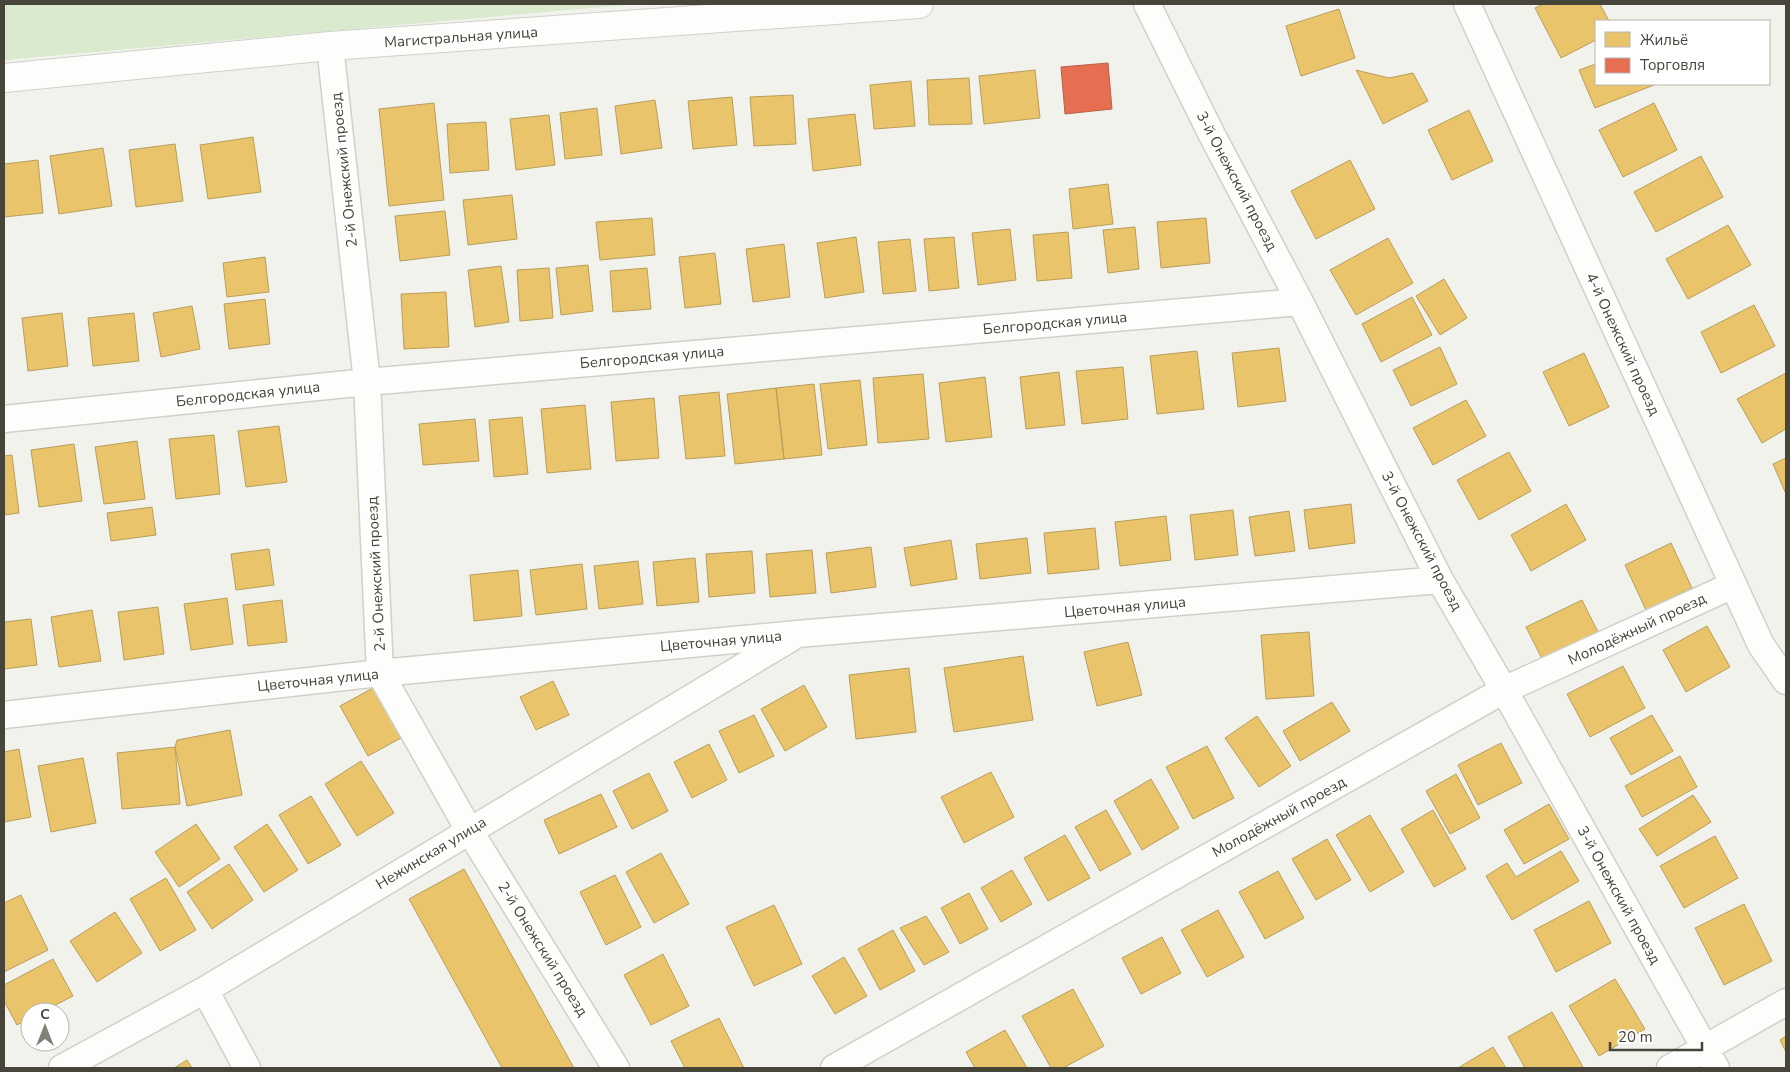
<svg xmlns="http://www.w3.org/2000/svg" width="1790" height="1072" font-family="'Nunito Sans',sans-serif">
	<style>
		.green { fill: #d9eacf }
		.homes { fill: #e9c46a; stroke: #b89e5b }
		.shops { fill: #e76f51; stroke: #b7624a }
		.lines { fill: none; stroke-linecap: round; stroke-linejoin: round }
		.minor-casing { stroke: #d0d0cb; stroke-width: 29 }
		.tertiary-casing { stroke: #d0d0cb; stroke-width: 30 }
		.minor { stroke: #fdfdfc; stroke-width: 26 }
		.tertiary { stroke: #fdfdfc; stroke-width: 28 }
		.labels { text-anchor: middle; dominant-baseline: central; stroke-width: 5; stroke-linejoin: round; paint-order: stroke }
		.street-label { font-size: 15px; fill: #474539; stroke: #fff }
	</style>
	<rect width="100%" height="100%" fill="#f2f2ed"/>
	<!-- green -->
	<path class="green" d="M4,4H636L4,60Z"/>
	<!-- homes -->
	<path class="homes" d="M1543,4H1600L1609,21H1596V40L1561,58L1535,8Z
		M1339,9L1355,58L1301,76L1286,26Z
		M1596,64V84H1653L1654,85L1595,108L1579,70Z
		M1035,70L1040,118L984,124L979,76Z
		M1356,70L1389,78L1413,73L1428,101L1383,124Z
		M969,78L972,124L929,125L927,80Z
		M911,81L915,126L874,129L870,85Z
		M793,95L796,144L754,146L750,97Z
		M732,97L737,145L693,149L688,101Z
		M655,100L662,148L621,154L615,106Z
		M434,103L444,200L389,206L379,109Z
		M1654,103L1677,150L1623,177L1599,130Z
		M597,108L602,155L565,159L560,113Z
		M1469,110L1493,161L1452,180L1428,130Z
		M855,114L861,165L813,171L808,119Z
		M549,115L555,165L516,170L510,119Z
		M486,122L489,170L450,173L447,124Z
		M253,137L261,192L208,199L200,145Z
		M175,144L183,201L136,207L129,150Z
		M103,148L112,206L59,214L50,156Z
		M1701,156L1723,197L1656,232L1634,192Z
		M38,160L43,213L4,217V164Z
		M1350,160L1375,209L1316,239L1291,191Z
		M1108,184L1113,224L1073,229L1069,189Z
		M512,195L517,239L468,245L463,200Z
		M445,211L450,255L400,261L395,216Z
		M652,218L655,255L600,260L596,222Z
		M1206,218L1210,263L1161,268L1157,222Z
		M1728,225L1751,265L1688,299L1666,259Z
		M1135,227L1139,269L1108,273L1103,230Z
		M1010,229L1016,280L978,285L972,233Z
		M1068,232L1072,278L1037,281L1033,235Z
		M856,237L864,292L825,298L817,243Z
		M954,237L959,288L929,291L924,239Z
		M1388,238L1413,283L1356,315L1330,270Z
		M910,239L916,291L883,294L878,242Z
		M784,244L790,297L753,302L746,249Z
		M715,253L721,304L685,308L679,257Z
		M265,257L269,292L227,297L223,263Z
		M588,265L593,311L561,315L556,268Z
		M501,266L509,322L475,327L468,270Z
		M549,268L553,318L520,321L517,270Z
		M647,268L651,309L613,312L610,271Z
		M1444,279L1467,318L1440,335L1416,296Z
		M446,292L449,347L404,349L401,294Z
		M1412,297L1432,335L1381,362L1362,324Z
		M265,299L270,344L229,349L224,304Z
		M1754,305L1775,346L1721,373L1701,332Z
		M192,306L200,349L161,357L153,313Z
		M62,313L68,366L28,371L22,318Z
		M134,313L139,361L93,366L88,318Z
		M1440,347L1457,384L1411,406L1393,370Z
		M1279,348L1286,401L1238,407L1232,353Z
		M1197,351L1204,409L1157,414L1150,356Z
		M1584,353L1609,407L1569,426L1543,372Z
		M1123,367L1128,419L1082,424L1076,371Z
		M1059,372L1065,425L1026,429L1020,377Z
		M1786,373V429L1762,443L1737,399Z
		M923,374L929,439L878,443L873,378Z
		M985,377L992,437L946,442L939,383Z
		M860,380L867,445L828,449L820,384Z
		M814,384L822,455L784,459L776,388Z
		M776,388L784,459L735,464L727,394Z
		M719,392L725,456L686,459L679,396Z
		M654,398L659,458L616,461L611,402Z
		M1466,400L1486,436L1433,465L1413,428Z
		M585,405L591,469L547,473L541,409Z
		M522,417L528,474L494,477L489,420Z
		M475,419L479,461L423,465L419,424Z
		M279,426L287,482L246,487L238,431Z
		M214,435L220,494L176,499L169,439Z
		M137,441L145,499L104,504L95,447Z
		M74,444L82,501L39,507L31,450Z
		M1509,452L1531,491L1479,520L1457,480Z
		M12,455L19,513L4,515V456Z
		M1786,458V494L1773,464Z
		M1351,504L1355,543L1309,549L1304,510Z
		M1566,504L1586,540L1531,571L1511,535Z
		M152,507L156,535L111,541L107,513Z
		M1233,510L1238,555L1195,560L1190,515Z
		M1289,511L1295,551L1255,556L1249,517Z
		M1166,516L1171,560L1120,566L1115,522Z
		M1095,528L1099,569L1048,574L1044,533Z
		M1027,538L1031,573L980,579L976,544Z
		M951,540L957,579L911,586L904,548Z
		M1671,543L1692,588L1646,610L1625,565Z
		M871,547L876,587L831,593L826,553Z
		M269,549L274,585L236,590L231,554Z
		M812,550L816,593L770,597L766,554Z
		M752,551L755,593L709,597L706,554Z
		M695,558L699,602L657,606L653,562Z
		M638,561L643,604L599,609L594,566Z
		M582,564L587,609L536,615L530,570Z
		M518,570L522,616L474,621L470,575Z
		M227,598L233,644L191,650L184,604Z
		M282,600L287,642L248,646L243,605Z
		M1582,600L1599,634L1543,661L1526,627Z
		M158,607L164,654L124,660L118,612Z
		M92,610L101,661L59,667L51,617Z
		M31,619L37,665L4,669V622Z
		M1707,626L1730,667L1686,692L1663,650Z
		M1309,632L1314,696L1266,699L1261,635Z
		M1128,642L1142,695L1097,706L1084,652Z
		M1023,656L1033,720L954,732L944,668Z
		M1623,666L1645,708L1590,737L1567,694Z
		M909,668L916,732L856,739L849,675Z
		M553,681L569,715L536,730L520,697Z
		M804,685L827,727L785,751L761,709Z
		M373,688L401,738L368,756L340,706Z
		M1332,702L1350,731L1300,761L1283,731Z
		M754,715L774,756L739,773L719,731Z
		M1652,715L1673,751L1631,775L1610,738Z
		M1257,716L1291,766L1259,787L1225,738Z
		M230,730L242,795L187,806L175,747L177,740Z
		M1501,743L1522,783L1478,805L1458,765Z
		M709,744L727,780L692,798L674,762Z
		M1207,746L1234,798L1193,819L1166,767Z
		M175,747L180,804L122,809L117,753Z
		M19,749L31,817L4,822V752Z
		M1680,756L1697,787L1642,817L1625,786Z
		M83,758L96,823L51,832L38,766Z
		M361,761L394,813L357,836L325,784Z
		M991,772L1014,817L964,843L941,797Z
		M649,773L668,811L632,829L613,791Z
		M1456,774L1480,818L1450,834L1426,791Z
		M1151,779L1179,828L1142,850L1114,801Z
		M601,794L617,827L559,854L544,820Z
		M1693,795L1711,822L1657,856L1639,829Z
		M311,796L341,845L308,864L279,815Z
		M1549,804L1569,839L1524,864L1504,830Z
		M1106,810L1131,854L1100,871L1075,827Z
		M1433,810L1466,869L1434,887L1401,829Z
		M1370,815L1404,872L1370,892L1336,835Z
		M196,824L220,859L179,887L155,852Z
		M267,824L298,870L264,892L234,847Z
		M1065,835L1090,878L1048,901L1024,858Z
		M1715,836L1738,878L1684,908L1660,866Z
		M1327,839L1351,880L1316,900L1292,859Z
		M1561,851L1579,881L1512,920L1486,876L1507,863L1516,877Z
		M661,853L689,904L654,923L626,872Z
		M229,864L253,900L212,929L187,892Z
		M464,869L574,1068H502L409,899Z
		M1012,870L1032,904L1001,922L981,888Z
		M1278,871L1304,918L1265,939L1239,892Z
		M615,875L641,927L606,945L580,892Z
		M166,878L196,930L160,951L130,899Z
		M969,893L988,929L960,944L941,908Z
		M21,895L48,950L4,972V903Z
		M1589,901L1611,943L1556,972L1534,930Z
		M1744,904L1772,961L1724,985L1695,928Z
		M774,905L802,964L754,986L726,927Z
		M1218,910L1244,957L1207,977L1181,930Z
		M115,912L142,953L97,982L70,941Z
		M926,916L949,952L924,965L900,928Z
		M893,930L915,971L880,990L858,949Z
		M1162,937L1181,973L1141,994L1122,958Z
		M663,954L689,1006L651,1025L624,975Z
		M844,957L867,996L835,1014L812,976Z
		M53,959L73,996L42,1012H30V1018L17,1025L4,1001V985Z
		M1615,979L1645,1029L1599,1056L1569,1006Z
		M1073,989L1104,1046L1063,1068H1051L1022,1016Z
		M1552,1012L1583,1067L1581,1068H1525L1508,1037Z
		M719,1018L744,1068H685L671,1041Z
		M1005,1030L1027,1068H975L966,1052Z
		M1786,1036V1052L1780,1040Z
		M1493,1047L1506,1068H1458Z
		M187,1060L192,1068H174Z"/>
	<!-- shops -->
	<path class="shops" d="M1108,63L1112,109L1065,114L1061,67Z"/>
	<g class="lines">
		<!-- minor casing -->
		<g class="minor-casing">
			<path id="minor" d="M1147,4L1212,135L1300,302L1440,580L1504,690L1716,1068
				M1467,4L1761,645L1786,681
				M330,46L367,382L380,673L469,830L616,1068
				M4,419L367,382L1300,302
				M4,715L380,673L797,634L1440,580
				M205,990L247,1068
				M62,1068L205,990L791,638
				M834,1068L1504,690L1733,585
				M1670,1068L1786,1002"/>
		</g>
		<!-- tertiary casing -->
		<g class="tertiary-casing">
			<path id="tertiary" d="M4,78L330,46L919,4"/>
		</g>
		<!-- minor -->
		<use href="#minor" class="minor"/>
		<!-- tertiary -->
		<use href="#tertiary" class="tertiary"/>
	</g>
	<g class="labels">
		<!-- street labels -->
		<g class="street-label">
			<text transform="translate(461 37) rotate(-4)">Магистральная улица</text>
			<text transform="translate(344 170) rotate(-96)">2-й Онежский проезд</text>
			<text transform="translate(1237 181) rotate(62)">3-й Онежский проезд</text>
			<text transform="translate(1055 323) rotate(-5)">Белгородская улица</text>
			<text transform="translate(1623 344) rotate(65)">4-й Онежский проезд</text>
			<text transform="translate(652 357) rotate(-5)">Белгородская улица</text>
			<text transform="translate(248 394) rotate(-6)">Белгородская улица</text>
			<text transform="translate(1422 541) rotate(62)">3-й Онежский проезд</text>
			<text transform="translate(376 574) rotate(-93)">2-й Онежский проезд</text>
			<text transform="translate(1125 607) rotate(-5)">Цветочная улица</text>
			<text transform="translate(1637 629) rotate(-25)">Молодёжный проезд</text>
			<text transform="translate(721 641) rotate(-5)">Цветочная улица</text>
			<text transform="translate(318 680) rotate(-6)">Цветочная улица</text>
			<text transform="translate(1279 817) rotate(-29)">Молодёжный проезд</text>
			<text transform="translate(431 853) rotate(-31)">Нежинская улица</text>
			<text transform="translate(1619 895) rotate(61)">3-й Онежский проезд</text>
			<text transform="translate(543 949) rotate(58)">2-й Онежский проезд</text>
		</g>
	</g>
	<!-- border -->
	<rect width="1790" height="1072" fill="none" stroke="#474539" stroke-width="10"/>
	<!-- legend -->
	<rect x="1595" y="20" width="175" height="65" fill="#ffffff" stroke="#b5b5b0"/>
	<rect x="1605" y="32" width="25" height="15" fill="#e9c46a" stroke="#b5b5b0"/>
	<text x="1640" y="45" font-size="15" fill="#474539">Жильё</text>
	<rect x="1605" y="58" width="25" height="15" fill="#e76f51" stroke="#b5b5b0"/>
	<text x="1640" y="70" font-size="15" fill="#474539">Торговля</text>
	<!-- north arrow -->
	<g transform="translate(45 1027)"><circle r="24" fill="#ffffff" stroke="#b5b5b0"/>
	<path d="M0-4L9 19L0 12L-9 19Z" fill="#838278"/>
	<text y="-8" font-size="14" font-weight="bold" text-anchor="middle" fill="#474539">С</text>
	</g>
	<!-- scale -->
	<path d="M1610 1042v8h92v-8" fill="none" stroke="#474539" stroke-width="2.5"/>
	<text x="1618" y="1042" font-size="15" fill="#474539" stroke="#ffffff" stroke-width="4" paint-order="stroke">20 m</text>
</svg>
